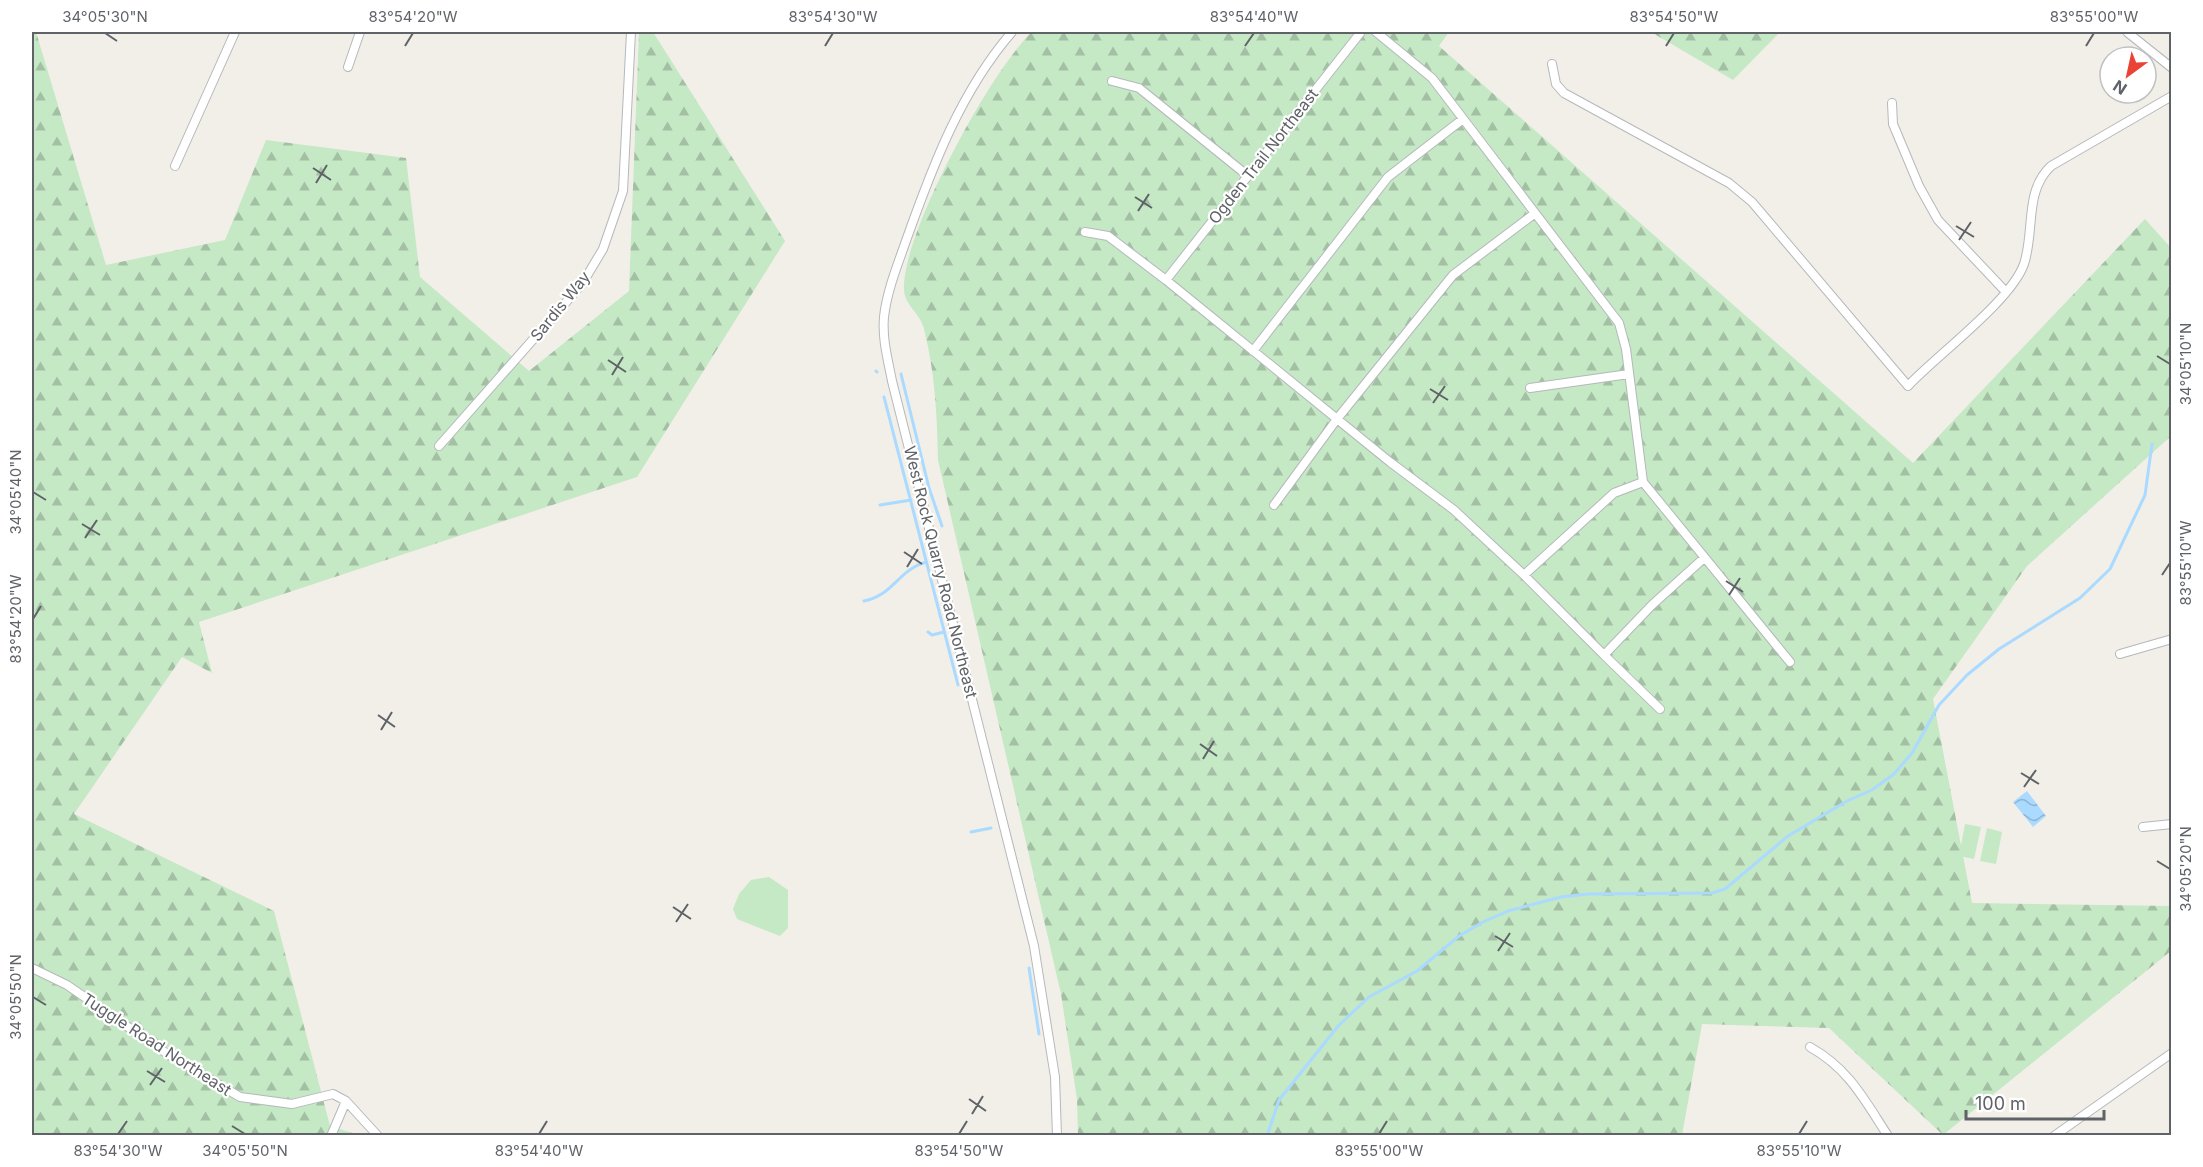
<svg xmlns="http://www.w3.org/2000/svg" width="2203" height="1167" font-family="Inter,sans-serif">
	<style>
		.forest { fill: url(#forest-firs) }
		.pitch { fill: #c5e8c5 }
		.water { fill: url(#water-waves) }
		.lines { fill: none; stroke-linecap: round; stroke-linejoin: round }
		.stream { stroke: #aadaff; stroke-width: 3 }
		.street-casing { stroke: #b5b8bc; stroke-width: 10 }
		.street { stroke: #fff; stroke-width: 8 }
		.ticks { fill: none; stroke: #5f6368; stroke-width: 2 }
		.labels { text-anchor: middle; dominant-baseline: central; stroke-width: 4.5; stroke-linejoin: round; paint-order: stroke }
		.street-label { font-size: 16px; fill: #5f6368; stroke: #fff }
		.neatline { fill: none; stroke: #5f6368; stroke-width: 2 }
		.ticks-label { font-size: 15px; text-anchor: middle; fill: #5f6368 }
	</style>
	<defs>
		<pattern id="forest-firs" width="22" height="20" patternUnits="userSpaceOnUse" patternTransform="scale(1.5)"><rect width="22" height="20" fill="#c5e8c5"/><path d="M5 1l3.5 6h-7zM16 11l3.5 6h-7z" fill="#a3c0a4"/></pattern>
		<pattern id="water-waves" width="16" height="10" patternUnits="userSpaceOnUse" patternTransform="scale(1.5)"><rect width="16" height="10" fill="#aadaff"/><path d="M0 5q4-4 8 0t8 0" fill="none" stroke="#8eb4d2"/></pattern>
	</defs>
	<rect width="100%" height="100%" fill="#f1efe8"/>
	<!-- forest -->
	<path class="forest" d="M32,32H36L106,265L225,240L266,140L406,158L420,277L529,371L629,291L639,32H653L785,241L637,477L199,622L212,673L182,657L74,814L274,911L330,1126L359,1135H32Z
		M1032,32H1449L1439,46L1913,463L2145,219L2171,248V436L2027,566L1933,699L1972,903L2171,906V951L1943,1135L1829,1028L1702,1024L1682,1135H1078L1077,1099L1061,994L938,460C937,415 935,372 924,329C921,314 904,305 904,289C902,234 991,70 1032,32Z
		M1651,32H1780L1733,80Z"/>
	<!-- pitch -->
	<path class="pitch" d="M1965,824L1981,827L1974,859L1959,856Z
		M1987,828L2002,832L1996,864L1980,861Z
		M769,877L788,890V928L780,936L737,919L733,909L739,894L751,880Z"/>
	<!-- water -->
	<path class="water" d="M2027,791L2046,816L2033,827L2013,802Z"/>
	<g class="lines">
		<!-- stream -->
		<path class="stream" d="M876,371L877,372
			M901,374L929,488L942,526
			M884,397L958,685
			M880,505L911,500
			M864,601C894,595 898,570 926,562
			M928,632L932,635L944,632
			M971,832L991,828
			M1029,968L1039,1034
			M1267,1136L1279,1100L1339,1025L1369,997L1417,971L1459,936L1483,922L1508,911L1561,897L1588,894L1712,893L1725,889L1788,836L1847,801L1872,790L1894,774L1912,753L1939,705L1967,675L1999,649L2080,598L2110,569L2145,495L2152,444"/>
		<!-- street casing -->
		<g class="street-casing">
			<path id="street" d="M1012,32C961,91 933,165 907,238C898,264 887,290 884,317C882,339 888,360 892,381L1034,946L1055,1077L1057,1136
				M1376,32L1432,78L1619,323L1626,349L1643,482L1790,662
				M2127,32L2172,68
				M1552,64L1556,84L1564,93L1729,183L1752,202L1908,386C1937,355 2011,301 2024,264C2035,231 2024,191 2051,166L2172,96
				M348,67L360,32
				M1112,81L1139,88L1248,176
				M1892,103L1893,124L1919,186L1938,220L2006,292
				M175,166L235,32
				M1085,232L1108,236L1166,280L1390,462L1454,510L1524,575
				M1166,280L1361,32
				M1253,351L1388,177L1463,119
				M1530,388L1629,374
				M439,446L582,284L603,249L623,191L631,32
				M1274,505L1337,419L1453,275L1534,214
				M2120,654L2172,639
				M1604,655L1524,575L1614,493L1643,482
				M1660,709L1604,655L1652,605L1704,558
				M2143,827L2172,824
				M32,968L67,985L166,1053L240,1097L292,1104L333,1094L346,1101L378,1136
				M1810,1047C1849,1069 1864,1099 1888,1136
				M331,1136L346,1101
				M2054,1136L2172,1053"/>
		</g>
		<!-- street -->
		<use href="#street" class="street"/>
	</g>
	<!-- ticks -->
	<path class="ticks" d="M105,33L117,41M405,46L413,33M825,46L833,33M1245,46L1254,33M1666,46L1674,33M2086,46L2094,33M313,168L331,180M316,183L327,165M1135,197L1152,208M1138,211L1149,194M1956,226L1974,237M1959,240L1971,222M2157,356L2170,364M608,360L626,372M612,375L623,357M1430,389L1448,400M1433,403L1445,386M33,492L46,500M82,524L100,535M85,538L97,520M904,552L922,564M907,567L918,549M2162,575L2170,563M1726,581L1743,592M1729,595L1740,578M33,619L41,606M378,715L395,727M381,730L392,712M1200,744L1217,756M1203,759L1214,741M2021,773L2039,784M2024,787L2036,770M2157,861L2170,869M673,907L691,919M676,922L688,904M1495,936L1513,947M1498,951L1510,933M33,997L46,1005M147,1071L165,1082M150,1085L162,1068M969,1099L986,1111M972,1114L983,1096M232,1126L245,1134M118,1134L127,1121M539,1134L547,1121M959,1134L967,1121M1379,1134L1387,1121M1799,1134L1807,1121"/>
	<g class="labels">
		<!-- street labels -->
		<g class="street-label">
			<text transform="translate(1263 156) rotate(-52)">Ogden Trail Northeast</text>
			<text transform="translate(560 306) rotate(-51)">Sardis Way</text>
			<text transform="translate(941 572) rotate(76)">West Rock Quarry Road Northeast</text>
			<text transform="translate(157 1044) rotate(33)">Tuggle Road Northeast</text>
		</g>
	</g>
	<!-- border -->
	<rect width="2203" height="1167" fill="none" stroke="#ffffff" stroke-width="66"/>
	<!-- north arrow -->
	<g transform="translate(2128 75) rotate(213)"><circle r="28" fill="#ffffff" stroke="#bfc1c3" stroke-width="1.5"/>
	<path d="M0-4.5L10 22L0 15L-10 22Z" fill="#ea4335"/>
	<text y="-9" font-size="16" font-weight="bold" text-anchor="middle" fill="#5f6368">N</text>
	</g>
	<!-- scale -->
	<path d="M1966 1110v9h138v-9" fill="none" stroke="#5f6368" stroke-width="3"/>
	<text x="1975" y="1110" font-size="18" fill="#5f6368" stroke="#ffffff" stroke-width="4.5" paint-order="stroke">100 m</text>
	<rect x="33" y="33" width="2137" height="1101" class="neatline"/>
	<g class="ticks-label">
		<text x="105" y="22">34°05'30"N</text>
		<text x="413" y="22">83°54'20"W</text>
		<text x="833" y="22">83°54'30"W</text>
		<text x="1254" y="22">83°54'40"W</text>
		<text x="1674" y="22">83°54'50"W</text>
		<text x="2094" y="22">83°55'00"W</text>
		<text transform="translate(2186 364) rotate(-90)" y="5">34°05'10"N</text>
		<text transform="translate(16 492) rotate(-90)" y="5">34°05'40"N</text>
		<text transform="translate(2186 563) rotate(-90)" y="5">83°55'10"W</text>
		<text transform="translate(16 619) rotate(-90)" y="5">83°54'20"W</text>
		<text transform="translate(2186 869) rotate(-90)" y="5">34°05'20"N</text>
		<text transform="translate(16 997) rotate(-90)" y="5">34°05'50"N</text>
		<text x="118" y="1156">83°54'30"W</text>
		<text x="245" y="1156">34°05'50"N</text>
		<text x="539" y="1156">83°54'40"W</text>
		<text x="959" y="1156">83°54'50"W</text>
		<text x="1379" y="1156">83°55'00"W</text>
		<text x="1799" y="1156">83°55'10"W</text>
	</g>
</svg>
